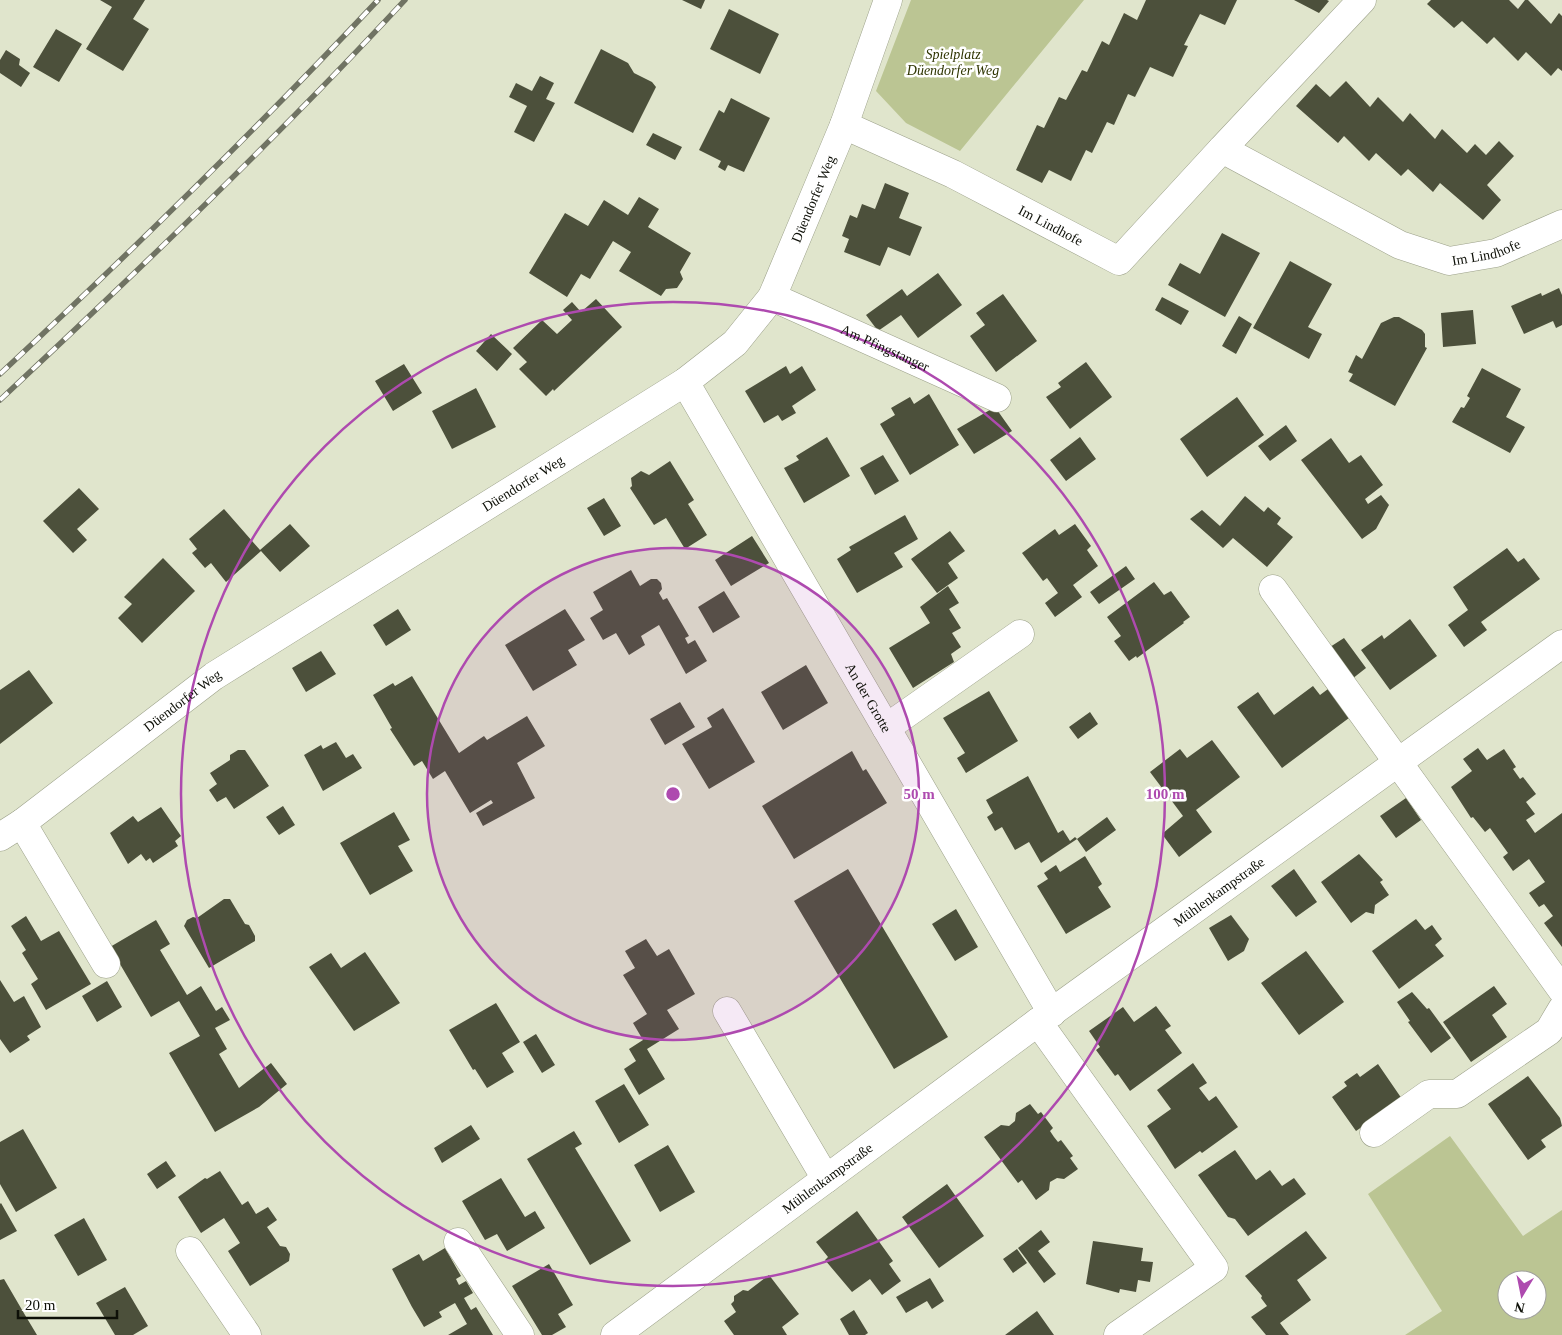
<svg xmlns="http://www.w3.org/2000/svg" width="1562" height="1335" font-family="'Times New Roman',serif">
	<style>
		.green { fill: #bbc593; fill-rule: evenodd }
		.building { fill: #4c503b }
		.lines { fill: none; stroke-linecap: round; stroke-linejoin: round }
		.minor-casing { stroke: #9ca18a; stroke-width: 29 }
		.minor { stroke: #fff; stroke-width: 28 }
		.rail-casing { stroke: #707363; stroke-width: 5.5 }
		.rail { stroke: #fff; stroke-width: 4; stroke-dasharray: 11; stroke-linecap: butt }
		.ring { fill: none; stroke: #ae4aaf; stroke-width: 2.5 }
		.labels { text-anchor: middle; dominant-baseline: central; stroke-width: 5; stroke-linejoin: round; paint-order: stroke }
		.park-label { font-size: 14px; font-style: italic; fill: #2e3400; stroke: #fff }
		.street-label { font-size: 14px; fill: #0e1008; stroke: #fff }
		.centre { fill: #ae4aaf; stroke: #fff; stroke-width: 2.5 }
		.ring-label { font-size: 15px; text-anchor: middle; font-weight: bold; fill: #ae4aaf; stroke: #fff; stroke-width: 5; stroke-linejoin: round; paint-order: stroke }
	</style>
	<rect width="100%" height="100%" fill="#e0e5cc"/>
	<!-- green -->
	<path class="green" d="M911,0H1084L960,151L906,123L876,91Z
		M1450,1136L1523,1236L1562,1210V1335H1405L1442,1311L1368,1194ZM1507,1280H1537V1310H1507Z"/>
	<!-- building -->
	<path class="building" d="M100,0H145L133,19L149,29L123,71L86,49L112,7Z
		M682,0H705L701,9Z
		M1146,0H1237L1225,25L1200,14L1184,45L1188,46L1173,77L1150,67L1135,97L1128,94L1114,125L1107,122L1092,153L1086,150L1071,181L1049,170L1042,183L1016,170L1037,125L1044,128L1059,97L1066,100L1082,70L1087,72L1102,41L1109,45L1124,13L1137,20Z
		M1294,0H1327L1329,1L1319,13Z
		M1431,0H1509L1518,9L1525,0H1528L1551,24L1559,13L1562,16V71L1558,68L1551,76L1526,52L1518,61L1494,37L1487,44L1462,21L1454,28L1427,4Z
		M729,9L779,34L760,74L710,49Z
		M56,29L82,44L59,82L33,67Z
		M601,49L628,63L634,73L652,82L656,87L633,133L574,103Z
		M6,50L20,59L19,65L30,73L21,87L0,73V60Z
		M540,76L554,83L546,99L555,103L534,142L514,132L527,106L509,97L516,83L532,91Z
		M1346,81L1370,107L1378,97L1403,122L1410,113L1435,139L1442,129L1467,153L1475,144L1486,155L1499,141L1514,156L1487,185L1501,200L1483,220L1440,183L1433,192L1408,169L1401,176L1376,153L1369,161L1344,136L1338,143L1296,106L1316,84L1330,97Z
		M731,98L770,118L744,172L728,165L725,171L718,167L721,161L699,150L719,110L724,113Z
		M653,133L682,147L675,160L646,145Z
		M885,183L909,193L899,218L922,227L910,256L888,247L880,266L844,252L849,239L842,236L850,215L857,218L862,204L875,209Z
		M639,197L659,209L648,227L691,253L680,272L683,279L677,288L666,289L661,296L619,271L631,252L613,241L590,279L581,274L567,297L529,273L565,213L588,226L604,200L628,215Z
		M1222,233L1260,253L1225,317L1168,285L1180,263L1200,274Z
		M1290,261L1332,284L1308,327L1322,334L1309,359L1253,328Z
		M938,273L962,305L918,338L901,315L878,331L866,315L902,289L907,296Z
		M1559,288L1562,295V325L1556,328L1553,321L1524,334L1511,306L1541,293L1542,296Z
		M1003,294L1037,341L996,372L970,336L985,325L976,313Z
		M1162,297L1189,311L1181,325L1155,310Z
		M596,299L622,327L554,391L553,389L546,396L519,369L527,362L513,348L542,320L557,334L572,320L563,310L572,302L581,312Z
		M1473,310L1476,344L1443,347L1441,313Z
		M1239,316L1252,324L1236,354L1222,346Z
		M1394,317H1399L1422,330L1425,334V347L1427,348L1395,406L1349,381L1353,374L1348,372L1356,355L1362,359L1381,323Z
		M491,334L512,354L497,371L476,351Z
		M1086,362L1112,397L1070,429L1046,397L1061,387L1058,383Z
		M404,364L422,393L393,411L375,381Z
		M786,366L790,374L802,366L816,390L792,406L796,413L782,421L778,415L764,423L745,391Z
		M1482,368L1521,389L1506,417L1525,427L1510,453L1452,422L1461,407L1464,408L1470,398L1467,396Z
		M476,388L496,427L452,449L432,411Z
		M929,394L959,445L910,475L880,424L895,415L891,408L910,397L914,404Z
		M1237,397L1264,435L1207,477L1180,439Z
		M995,407L1012,431L974,454L957,429Z
		M1286,425L1297,441L1270,461L1258,446Z
		M827,437L850,476L804,503L784,468L799,460L796,456Z
		M1080,437L1096,459L1066,481L1050,460Z
		M1331,438L1349,463L1361,455L1383,485L1365,499L1368,504L1381,495L1389,505L1376,529L1362,539L1301,460Z
		M883,455L899,481L875,495L860,468Z
		M670,461L694,500L688,504L707,535L685,549L666,518L654,525L630,488L632,486L631,478L641,471L649,475Z
		M79,488L99,509L77,529L87,540L73,553L43,521Z
		M1245,496L1264,512L1268,507L1281,518L1277,524L1293,537L1267,567L1233,538L1223,548L1190,519L1202,510L1220,526Z
		M604,498L621,526L604,536L587,508Z
		M224,509L260,550L290,524L310,546L280,572L261,551L226,582L211,563L205,568L192,553L197,549L189,539Z
		M905,515L918,539L894,553L903,567L857,593L837,559L851,550L849,547Z
		M1075,524L1091,546L1087,550L1098,566L1073,585L1082,597L1055,617L1045,603L1058,593L1047,578L1043,581L1022,553L1055,529L1059,535Z
		M950,531L965,551L948,563L958,578L937,593L911,559Z
		M752,536L769,563L731,586L715,560Z
		M1507,548L1518,562L1524,558L1540,579L1481,622L1487,630L1464,647L1448,625L1468,610L1453,587Z
		M163,558L195,591L142,643L118,618L132,604L124,597Z
		M1126,566L1135,579L1099,604L1090,592Z
		M631,570L640,586L651,579H657L661,583L662,589L659,593L663,600L667,598L689,636L685,638L688,644L695,640L707,661L686,674L659,625L641,636L645,645L629,655L616,633L603,640L590,618L603,610L593,592Z
		M1154,582L1164,595L1171,591L1190,617L1183,622L1184,623L1137,658L1136,656L1129,661L1114,641L1121,636L1107,617Z
		M948,586L959,603L949,609L961,628L952,633L961,647L951,654L954,662L913,688L889,648L930,623L920,607Z
		M724,591L740,617L713,633L698,607Z
		M398,609L411,630L386,646L373,625Z
		M565,609L585,640L568,650L577,665L533,691L505,645Z
		M1410,619L1437,656L1390,690L1361,650L1382,635L1384,639Z
		M1344,638L1366,668L1352,679L1330,647Z
		M321,651L336,674L306,692L292,668Z
		M806,665L828,703L783,730L761,692Z
		M29,670L53,703L0,744V690Z
		M412,676L459,753L484,736L487,740L527,716L545,746L517,763L535,798L483,826L476,813L493,803L491,800L470,813L445,771L433,779L422,761L414,766L390,729L392,728L373,695L393,683L395,686Z
		M1336,683L1357,712L1282,768L1237,707L1258,692L1274,715L1313,686L1320,695Z
		M989,691L1018,741L966,773L957,758L965,753L943,718Z
		M680,702L695,727L665,745L650,719Z
		M723,708L755,762L709,789L682,744L712,727L707,718Z
		M1090,712L1098,724L1078,739L1069,727Z
		M1212,740L1240,777L1196,810L1212,832L1179,857L1162,834L1183,816L1150,772L1180,749L1187,758Z
		M336,742L346,758L353,754L362,768L323,791L304,755L321,745L323,749Z
		M1478,748L1487,760L1504,749L1516,767L1513,769L1520,779L1523,777L1536,794L1526,802L1535,814L1526,820L1535,833L1562,813V947L1544,923L1553,916L1544,904L1539,907L1529,893L1545,882L1529,859L1513,871L1503,857L1508,853L1490,828L1485,832L1473,817L1471,818L1451,787L1472,771L1463,759Z
		M238,750H245L269,786L234,809L226,797L217,802L209,790L217,784L210,773L230,760V755Z
		M852,751L863,771L866,769L887,803L794,859L762,806Z
		M1028,776L1058,833L1063,830L1070,841L1075,837L1077,839L1041,863L1029,842L1015,850L1002,827L995,831L987,817L993,813L986,800Z
		M1406,798L1421,820L1396,838L1380,816Z
		M283,806L295,825L279,835L266,817Z
		M161,807L181,836L175,841L178,846L153,863L150,858L146,861L141,854L128,864L110,833L133,816L138,822Z
		M394,812L410,840L398,846L413,871L370,895L340,843Z
		M1107,817L1116,830L1086,852L1077,839Z
		M1359,854L1383,880L1380,882L1389,895L1375,905L1374,914L1366,912L1351,923L1321,882Z
		M1085,856L1102,884L1098,887L1111,907L1066,934L1037,886L1048,879L1044,873L1056,865L1060,872Z
		M848,869L948,1037L894,1069L794,901Z
		M1294,869L1317,902L1296,917L1271,886Z
		M224,899H230L245,924L249,925L255,936V941L209,968L184,926L187,920L193,917L197,918Z
		M956,909L978,947L955,961L932,924Z
		M1231,915L1249,939L1244,951L1228,961L1209,928Z
		M26,916L41,941L59,931L91,984L46,1010L31,984L38,979L22,953L26,950L11,926Z
		M1416,919L1425,930L1432,925L1442,939L1435,945L1444,956L1399,989L1372,951Z
		M156,920L170,944L160,950L187,995L201,986L216,1011L222,1007L230,1020L215,1028L227,1049L219,1054L239,1088L271,1063L287,1084L259,1107L215,1132L169,1053L200,1036L179,1001L151,1017L110,947Z
		M646,939L657,956L669,949L695,994L667,1010L679,1029L647,1049L665,1079L639,1095L624,1069L636,1061L629,1049L643,1040L633,1023L647,1014L623,975L635,968L625,951Z
		M1306,951L1344,1002L1299,1035L1261,983Z
		M365,952L400,1003L354,1031L309,967L331,953L341,968Z
		M0,980L14,1002L24,996L41,1027L27,1036L30,1040L10,1053L0,1039Z
		M107,981L122,1007L97,1022L82,996Z
		M1494,986L1507,1004L1492,1015L1507,1037L1471,1062L1443,1022Z
		M1412,992L1427,1009L1429,1008L1451,1038L1431,1053L1408,1022L1410,1021L1397,1002Z
		M496,1003L520,1042L502,1053L514,1072L487,1088L475,1069L473,1070L449,1030Z
		M1156,1006L1171,1026L1165,1030L1182,1053L1130,1091L1118,1074L1115,1076L1096,1050L1100,1047L1089,1031L1123,1007L1134,1022Z
		M536,1034L555,1065L542,1073L523,1042Z
		M1193,1063L1207,1083L1199,1088L1209,1101L1216,1096L1238,1127L1202,1153L1200,1151L1175,1169L1147,1126L1171,1109L1157,1090Z
		M1378,1064L1402,1099L1356,1131L1332,1097L1347,1086L1344,1082L1357,1073L1360,1077Z
		M1528,1076L1560,1118L1562,1126L1541,1140L1546,1147L1528,1160L1488,1104Z
		M624,1084L649,1125L619,1143L595,1101Z
		M1030,1104L1038,1114L1041,1112L1053,1128L1050,1131L1054,1137L1058,1142L1061,1140L1073,1156L1070,1158L1078,1169L1064,1179L1057,1178L1050,1182L1049,1190L1036,1200L1022,1180L1018,1183L984,1137L1001,1125L1009,1126L1015,1121L1016,1113Z
		M471,1125L480,1139L442,1163L434,1148Z
		M23,1129L57,1188L16,1212L0,1184V1142Z
		M574,1131L582,1144L575,1148L631,1241L590,1265L527,1159Z
		M668,1145L695,1192L660,1212L634,1165Z
		M1235,1150L1256,1180L1270,1170L1282,1186L1294,1178L1306,1194L1248,1236L1235,1219L1228,1217L1198,1175Z
		M166,1161L176,1176L157,1189L147,1174Z
		M220,1171L242,1205L248,1201L256,1214L268,1207L277,1220L267,1227L280,1246L286,1247L290,1254L289,1261L250,1286L228,1251L240,1243L224,1218L201,1233L178,1197L205,1178L207,1179Z
		M501,1178L525,1217L535,1211L545,1228L507,1251L497,1234L485,1240L462,1201Z
		M947,1184L984,1236L939,1268L902,1217Z
		M1,1203L17,1231L0,1240V1204Z
		M857,1211L893,1261L889,1264L901,1281L882,1295L870,1279L852,1292L825,1260L828,1257L816,1242Z
		M84,1218L107,1260L78,1276L54,1235Z
		M1041,1230L1050,1242L1038,1251L1056,1274L1044,1283L1018,1248Z
		M1306,1231L1327,1258L1297,1280L1311,1300L1280,1323L1289,1335H1266L1251,1317L1267,1306L1261,1298L1262,1296L1245,1276Z
		M1093,1241L1143,1248L1141,1261L1153,1262L1150,1282L1138,1280L1136,1292L1120,1289L1119,1293L1086,1284Z
		M445,1248L461,1276L456,1279L459,1285L466,1281L473,1293L464,1298L471,1310L476,1307L493,1335H448L467,1324L455,1303L439,1312L442,1317L424,1327L412,1307L392,1269L419,1254L423,1261Z
		M1017,1249L1027,1263L1013,1273L1003,1259Z
		M549,1264L573,1305L558,1314L566,1327L552,1335H542L512,1286Z
		M769,1275L799,1314L782,1327L787,1335H734L724,1321L736,1312L731,1304L734,1301V1296L743,1290L748,1291Z
		M930,1278L944,1301L932,1309L927,1301L906,1313L896,1297Z
		M4,1279L25,1315L37,1335H0V1280Z
		M125,1287L148,1326L133,1335H115L96,1303Z
		M854,1310L868,1333L865,1335H849L840,1319Z
		M1037,1311L1054,1335H1005Z"/>
	<g class="lines">
		<!-- minor casing -->
		<g class="minor-casing">
			<g id="minor">
				<path id="s1" d="M844,125L953,174L1119,261L1222,149L1400,245L1449,261L1496,253L1562,224"/>
				<path d="M1222,149L1362,0"/>
				<path id="s2" d="M772,297L997,398"/>
				<path id="s3" d="M685,382L1052,1013"/>
				<path d="M1273,589L1562,990"/>
				<path d="M886,728L1020,634"/>
				<path d="M22,823L106,964"/>
				<path id="s4" d="M0,837L22,823L214,676L685,382L735,343L772,297L844,125L888,0"/>
				<path d="M727,1011L826,1179"/>
				<path d="M1038,1022L1214,1268L1118,1335"/>
				<path d="M1374,1133L1429,1094H1457L1549,1031L1562,1009"/>
				<path d="M458,1242L520,1335"/>
				<path d="M190,1251L247,1335"/>
				<path id="s5" d="M615,1335L1038,1022L1562,644"/>
			</g>
		</g>
		<!-- minor -->
		<use href="#minor" class="minor"/>
		<!-- rail casing -->
		<g class="rail-casing">
			<path id="rail" d="M0,374C130,253 257,129 378,0
				M0,400C139,270 276,139 405,0"/>
		</g>
		<!-- rail -->
		<use href="#rail" class="rail"/>
	</g>
	<!-- distance rings -->
	<circle cx="673" cy="794" r="246" fill="#ae4aaf" fill-opacity=".12"/>
	<g class="ring">
		<circle cx="673" cy="794" r="246"/>
		<circle cx="673" cy="794" r="492"/>
	</g>
	<g class="labels">
		<!-- park labels -->
		<g class="park-label">
			<text x="953" y="54">Spielplatz<tspan x="953" dy="16">Düendorfer Weg</tspan></text>
		</g>
		<!-- street labels -->
		<g class="street-label">
			<text stroke="none"><textPath href="#s4" startOffset="1052">Düendorfer Weg</textPath></text>
			<text stroke="none"><textPath href="#s1" startOffset="230">Im Lindhofe</textPath></text>
			<text stroke="none"><textPath href="#s1" startOffset="751">Im Lindhofe</textPath></text>
			<text stroke="none"><textPath href="#s2" startOffset="124">Am Pfingstanger</textPath></text>
			<text stroke="none"><textPath href="#s4" startOffset="632">Düendorfer Weg</textPath></text>
			<text stroke="none"><textPath href="#s3" startOffset="365">An der Grotte</textPath></text>
			<text stroke="none"><textPath href="#s4" startOffset="228">Düendorfer Weg</textPath></text>
			<text stroke="none"><textPath href="#s5" startOffset="749">Mühlenkampstraße</textPath></text>
			<text stroke="none"><textPath href="#s5" startOffset="264">Mühlenkampstraße</textPath></text>
		</g>
	</g>
	<circle cx="673" cy="794" r="8" class="centre"/>
	<g class="ring-label">
		<text x="919" y="799">50 m</text>
		<text x="1165" y="799">100 m</text>
	</g>
	<!-- north arrow -->
	<g transform="translate(1522 1295) rotate(190)"><circle r="24" fill="#ffffff" stroke="#9f9f9c"/>
	<path d="M0-4L9 19L0 12L-9 19Z" fill="#ae4aaf"/>
	<text y="-8" font-size="14" font-weight="bold" text-anchor="middle" fill="#0e1008">N</text>
	</g>
	<!-- scale -->
	<path d="M18 1310v8h99v-8" fill="none" stroke="#0e1008" stroke-width="2.5"/>
	<text x="25" y="1310" font-size="15" fill="#0e1008" stroke="#ffffff" stroke-width="4" paint-order="stroke">20 m</text>
</svg>
